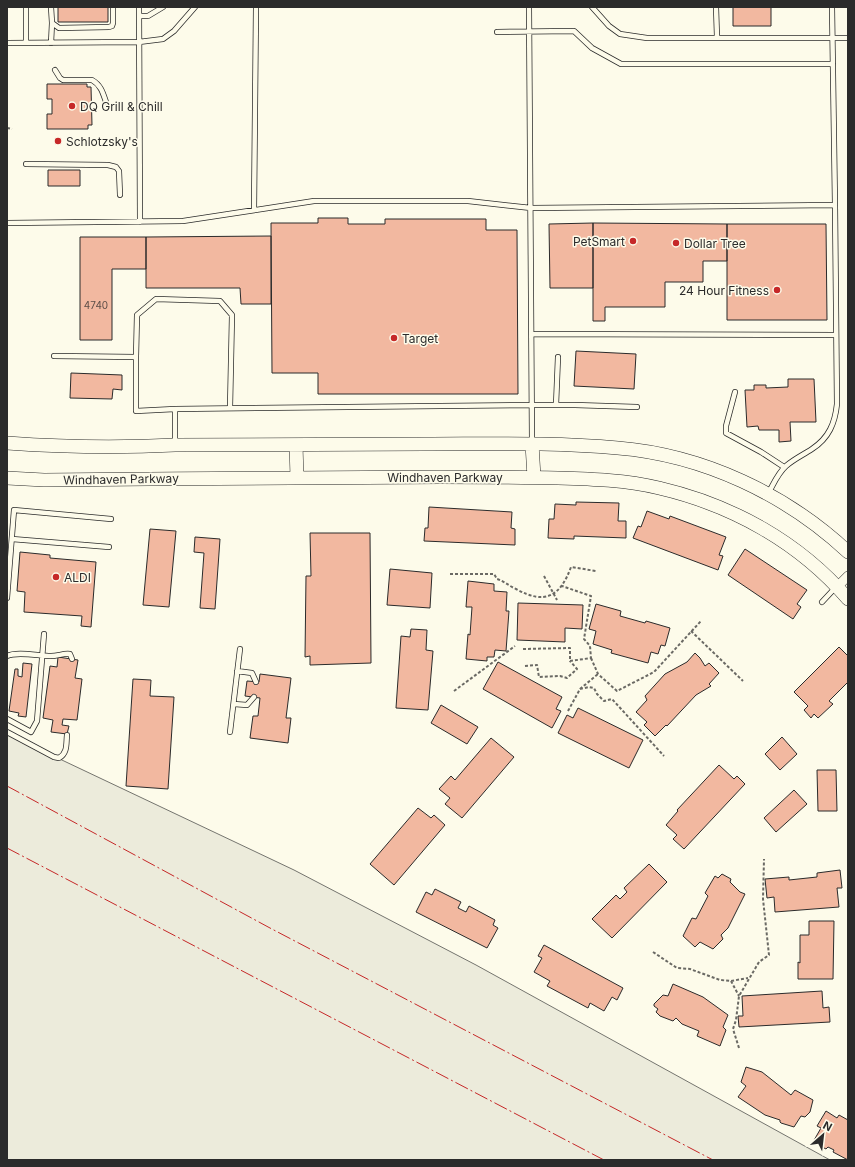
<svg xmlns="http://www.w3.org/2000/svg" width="855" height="1167" font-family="Inter,sans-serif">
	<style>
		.green { fill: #ecebdb; stroke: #74746e }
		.building { fill: #f2b8a0; stroke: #2b2b2b }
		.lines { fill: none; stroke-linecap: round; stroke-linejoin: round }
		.service-casing { stroke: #2b2b2b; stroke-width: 6 }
		.minor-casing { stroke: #2b2b2b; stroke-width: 10 }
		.secondary-casing { stroke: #2b2b2b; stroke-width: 14 }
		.path { stroke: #6a6964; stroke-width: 2; stroke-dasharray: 3 2; stroke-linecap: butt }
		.service { stroke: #fdfbea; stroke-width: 4.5 }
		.minor { stroke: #fdfbea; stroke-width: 9 }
		.secondary { stroke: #fdfbea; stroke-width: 13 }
		.power { stroke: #c62828; stroke-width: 1; stroke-dasharray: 14 3 2 3; stroke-linecap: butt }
		.poi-dot { fill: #c62828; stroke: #fdfbea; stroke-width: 1.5 }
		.labels { text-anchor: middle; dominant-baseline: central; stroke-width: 3; stroke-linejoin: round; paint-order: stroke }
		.number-label { font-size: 10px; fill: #5d4e48 }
		.poi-label { font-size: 12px; fill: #2b2b2b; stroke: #fdfbea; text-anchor: start }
		.street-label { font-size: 12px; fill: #2b2b2b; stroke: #fdfbea }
	</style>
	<rect width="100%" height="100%" fill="#fdfbea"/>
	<!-- green -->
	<path class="green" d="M7,734L294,870L476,965L830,1160H7Z"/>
	<!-- building -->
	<path class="building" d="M58,7H108V22H58Z
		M733,7H771V26H733Z
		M47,84H87V87H91L92,125H88V129H47V114H52V99H47Z
		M48,170H80V186H48Z
		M318,218H348V224H385V219H486V230H517L518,394H318V373H272L271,223H318Z
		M593,223L727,224V261H703V282H665V307H605V321H593Z
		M593,223V288H550L549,224Z
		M727,224H826L827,320H727Z
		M271,236V304H241L240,288H146V237Z
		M80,237H146V269H112V340H80Z
		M576,351L636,354L634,389L574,386Z
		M71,373L122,375V390L113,389L112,399L70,398Z
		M788,379H814L816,422H790L791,441L779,442V430H759L758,426L747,427L745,390H754V385H766V388L788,387Z
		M576,502L619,503L618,521H626V538L574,536V539L548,538L549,519H554L555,504L576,505Z
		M429,507L512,512L511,528L515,529V545L424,541L425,528H428Z
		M647,511L669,519L670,516L726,537L719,555L723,556L718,570L633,538L638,526L641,527Z
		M150,529L176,531L169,607L143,605Z
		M310,533H370L371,663L310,665V656L305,657L306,576H311Z
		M195,537L220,539L215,609L200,608L204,553L194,552Z
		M745,549L807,590L797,604L801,607L793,619L728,575Z
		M20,552L50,555V558L96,562L91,627L81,626L82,616L24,612L25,592L17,591Z
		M390,569L432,573L430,608L387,605Z
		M468,581L494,584V591L507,592L506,611H509L506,651L495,650L494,657H487V661L466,659L468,634L470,635L472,607H466Z
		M518,603L583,605L582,629L565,628V642L517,640Z
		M596,604L621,611L620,616L645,623L646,621L670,628L665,646L661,645L658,654L651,652L648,663L611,653L612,650L593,644L596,631L589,629Z
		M411,629L427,630L426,650L433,651L428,710L396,708L401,636L410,637Z
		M839,647L848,656V682L829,701L833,704L818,718L814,714L811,718L804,710L808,706L794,692Z
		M695,653L700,658L705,666L709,663L719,673L709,684L711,686L696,695L667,726L666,725L655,736L644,725L647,722L636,712L647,700L645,696L665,674L687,662Z
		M58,657L78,660L75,678L82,679L77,720L63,719L62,725L69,726L67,734L51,732L53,720L43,718L50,666L57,667Z
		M498,662L562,697L556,709L561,711L552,728L483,689Z
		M23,663L32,664L26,717L18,716L19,713L9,711L15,669H18V676L22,677Z
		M260,674L291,678L286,718H291L288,743L250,738L253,716H258L260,698L245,696L247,681L259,682Z
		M133,679L151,680L150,696L174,697L168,789L126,786Z
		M441,705L478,727L467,744L431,723Z
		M578,708L643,740L629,768L558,733L567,715L573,718Z
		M782,737L797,754L780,770L765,754Z
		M491,738L514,757L462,818L445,804L450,798L439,789L451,776L455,780Z
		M719,765L734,779L737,776L745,784L684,849L673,839L677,835L666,825L678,811L677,810Z
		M817,770H836L837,811H818Z
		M794,790L807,804L776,832L764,818Z
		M418,808L431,818L434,815L445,825L394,885L370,864Z
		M649,864L667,882L612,938L592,919L616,895L620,899L627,892L624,888Z
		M840,870L842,888H837L839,907L775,912L774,897L767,898L765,879L789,877V880L817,877V873Z
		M722,874L731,879L730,882L740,892L745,894L728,928L721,935L723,939L713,949L700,942L695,947L683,936L692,918L696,919L708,896L705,893L715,876L718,878Z
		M435,889L461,902L458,908L466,912L469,906L495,920L493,925L498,928L487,948L416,912L426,892L432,895Z
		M809,921H834L833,979H798V962L800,963V935H809Z
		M544,945L623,988L617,1000L612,997L604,1011L590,1003L588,1008L547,986L550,981L534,972L542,958L538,956Z
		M673,984L703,997L728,1015L723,1027L726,1030L720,1046L697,1036L699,1031L682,1024L676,1018L673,1021L660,1016L656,1012L658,1009L654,1006V1004L663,995L668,996Z
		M822,991L823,1008L829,1007L830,1022L739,1027L738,1016H743L742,996Z
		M746,1067L762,1072L791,1095L795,1090L813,1100L810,1112L805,1117L801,1116L794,1127L781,1123L780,1122V1120L765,1115L738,1097L746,1086L741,1082Z
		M826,1111L837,1118L839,1115L848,1120V1160L833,1152L834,1150L828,1147L826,1149L813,1142L821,1128L817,1126Z"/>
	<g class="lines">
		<!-- service casing -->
		<g class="service-casing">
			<path id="service" d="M51,7L52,23L59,28L109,27L112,26L113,23V7
				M139,7L140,222
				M529,7L532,442
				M592,7L609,26L620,34L647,38H848
				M716,7L717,37
				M139,16H148L163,7
				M497,32L574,31L592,48L621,64H833
				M7,43L139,42L163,39L174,31L195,7
				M26,43V7
				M51,43L52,23
				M55,70L60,78L63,80H92C101,85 103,93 106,102
				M26,164L108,165L116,167L119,171L120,195
				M254,210L256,7
				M7,223L183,221L314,201H468L531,208L835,205L832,7
				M532,334L836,335
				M54,356L136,357L137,315L156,299L220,301L232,315L230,408
				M136,357V411L175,409L532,405H575L637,407
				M735,392L726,426V433L761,452L784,467
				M556,405L558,357
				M175,409V443
				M769,492C774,483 778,473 786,466C794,459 803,455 812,449C829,438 835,423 837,404L835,205
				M12,539L109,547
				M7,598L14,510L111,519
				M822,602L836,587
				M7,656C17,651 39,656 51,656C58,656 64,653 70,654L72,659
				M237,671L252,673L256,682
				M234,704L247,705L254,697
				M7,719L31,732L37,721L44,634
				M7,732L54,757L59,758C68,753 66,743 67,735
				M230,732L240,649"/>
		</g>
		<!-- minor casing -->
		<g class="minor-casing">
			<path id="minor" d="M837,587L848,576"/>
		</g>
		<!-- secondary casing -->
		<g class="secondary-casing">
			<path id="secondary" d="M7,443C63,447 119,448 175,445C259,445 342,444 425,444C489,444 554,442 618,448C703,455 786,494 848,552
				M532,444L534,477
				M296,445L297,477
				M7,478L44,480C176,479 308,477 440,477C480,477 519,477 558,478C592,479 626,480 659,488C732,505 799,542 848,599"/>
		</g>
		<!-- path -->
		<path class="path" d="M7,128L12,129
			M450,574H494L497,579C504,581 509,586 516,589C545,605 560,597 571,567L596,571
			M544,576L557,600
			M691,631L743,681
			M523,649L570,648V661L591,658L590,646L584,639L591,596L562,586
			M591,658L598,674L617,691L654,672L701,621
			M525,666L537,665L539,677L560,676L567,678L577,669L570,661
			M580,689L589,687L594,688L597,694L604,701L612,699L664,756
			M454,691L515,646
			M568,711L580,689L598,674
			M653,952L677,968L690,969L720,980L731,981L748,978
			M731,981L739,996
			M739,1048L733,1029L736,1020L739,996L759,962L769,955L763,899L764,859"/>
		<!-- service -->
		<use href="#service" class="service"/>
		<!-- minor -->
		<use href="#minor" class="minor"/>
		<!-- secondary -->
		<use href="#secondary" class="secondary"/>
		<!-- power -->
		<path class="power" d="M7,786L270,928L713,1160
			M7,848L604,1160"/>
	</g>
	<!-- markers -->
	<g class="poi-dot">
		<circle cx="72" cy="106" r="4"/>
		<circle cx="58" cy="141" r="4"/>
		<circle cx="633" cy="241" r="4"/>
		<circle cx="676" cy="243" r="4"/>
		<circle cx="777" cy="290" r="4"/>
		<circle cx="394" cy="338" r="4"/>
		<circle cx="56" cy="577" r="4"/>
	</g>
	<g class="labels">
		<!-- number labels -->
		<g class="number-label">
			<text x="96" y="305">4740</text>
		</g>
		<!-- poi labels -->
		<g class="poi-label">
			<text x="80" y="106">DQ Grill &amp; Chill</text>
			<text x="66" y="141">Schlotzsky's</text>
			<text x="625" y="241" text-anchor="end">PetSmart</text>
			<text x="684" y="243">Dollar Tree</text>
			<text x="769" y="290" text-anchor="end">24 Hour Fitness</text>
			<text x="402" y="338">Target</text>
			<text x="64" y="577">ALDI</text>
		</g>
		<!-- street labels -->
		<g class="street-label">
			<text x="445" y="477">Windhaven Parkway</text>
			<text transform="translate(121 479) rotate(-1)">Windhaven Parkway</text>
		</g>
	</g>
	<!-- border -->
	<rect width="855" height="1167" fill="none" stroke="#2b2b2b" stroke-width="16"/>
	<!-- north arrow -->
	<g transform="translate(823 1135) rotate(28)" stroke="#fdfbea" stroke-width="3" paint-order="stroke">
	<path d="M0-3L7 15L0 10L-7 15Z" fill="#2b2b2b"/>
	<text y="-6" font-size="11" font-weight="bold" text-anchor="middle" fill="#2b2b2b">N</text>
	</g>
</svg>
